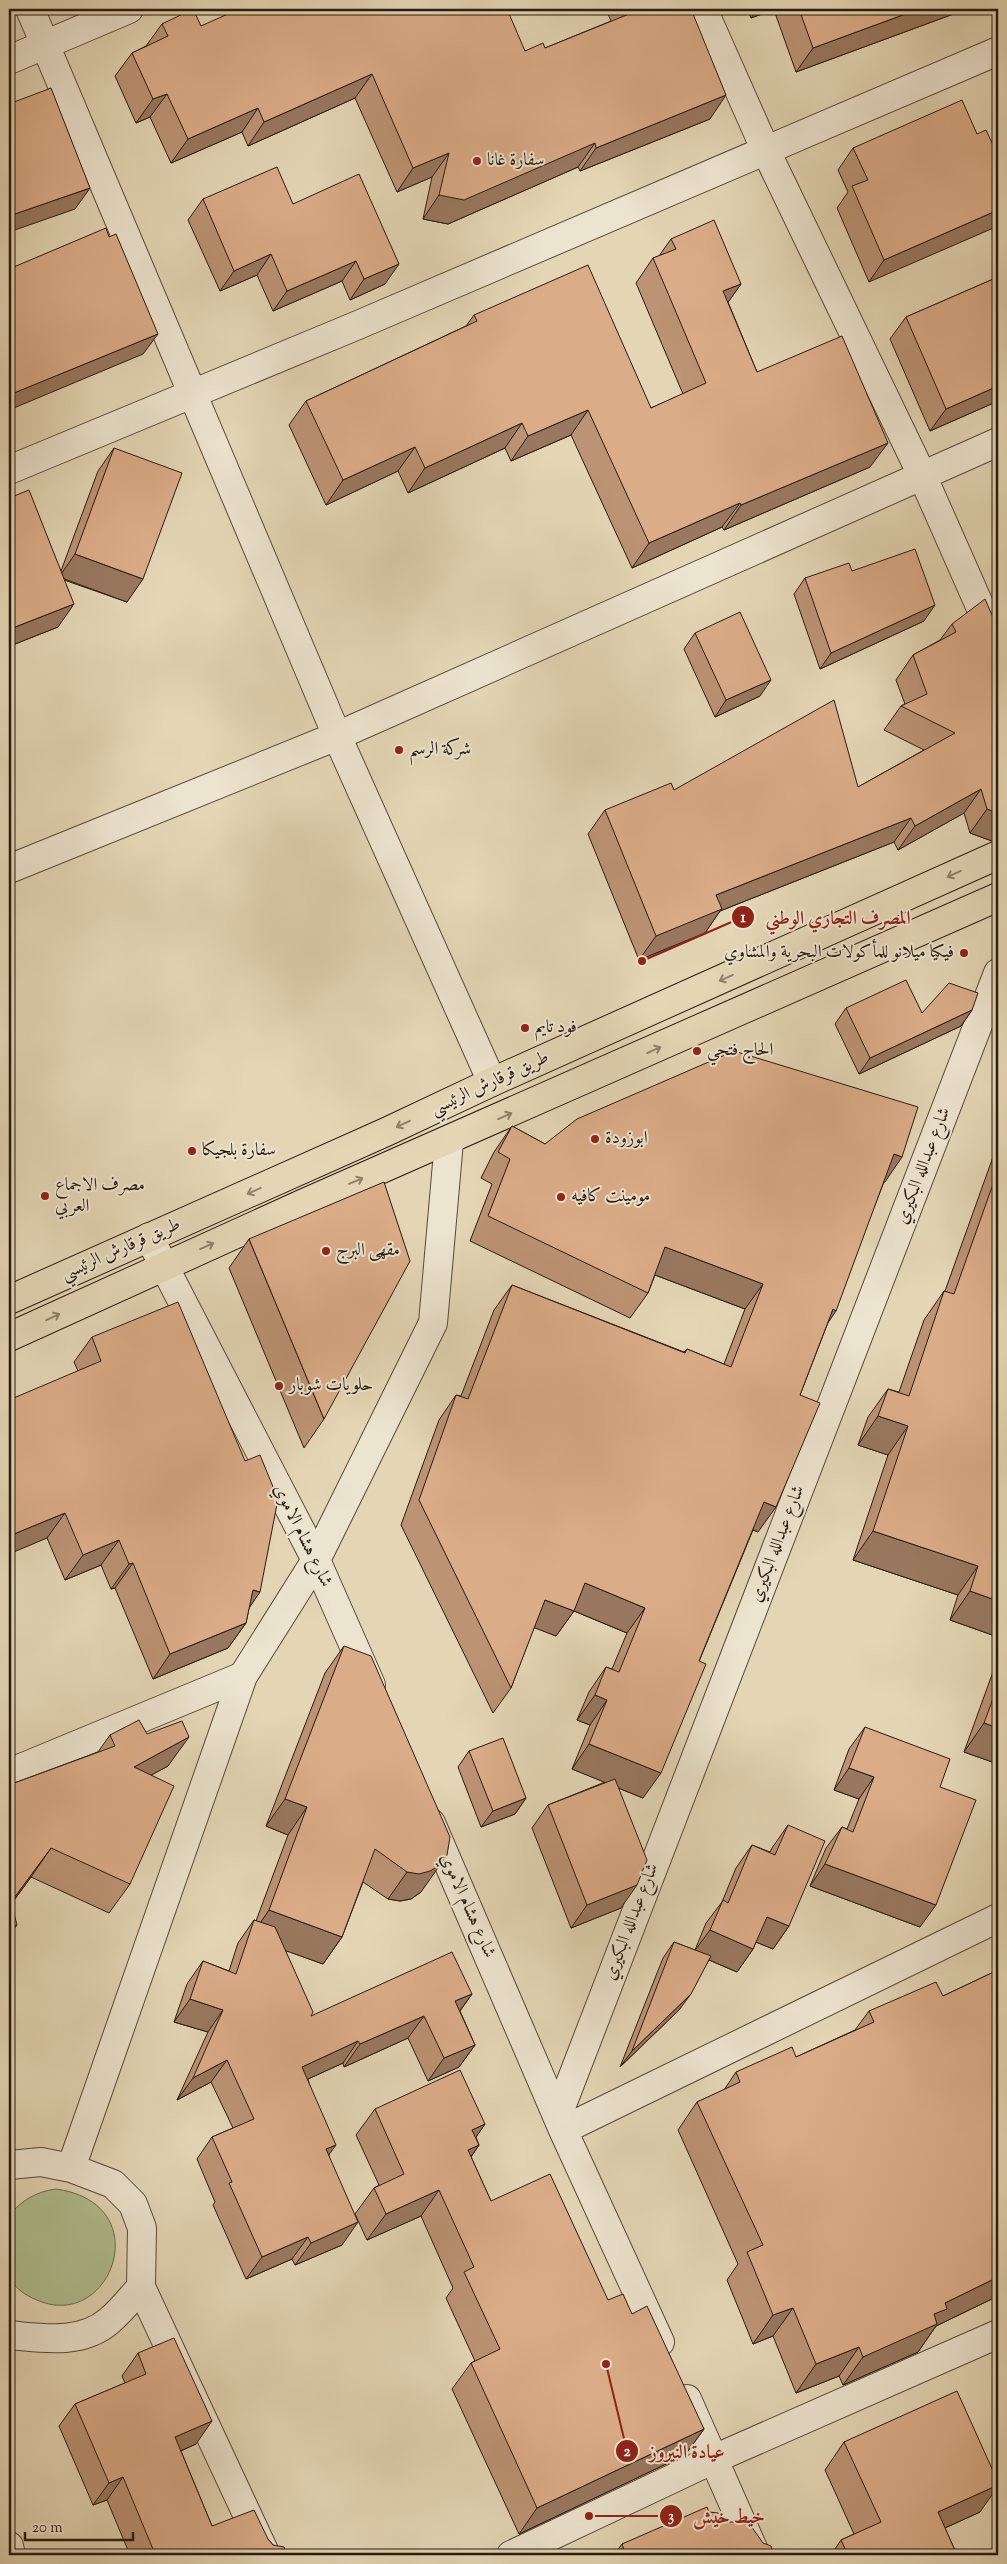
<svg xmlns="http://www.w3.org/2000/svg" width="1007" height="2564" font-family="'Sorts Mill Goudy',Amiri,serif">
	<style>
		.green { fill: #b0be90; stroke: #6c6c50 }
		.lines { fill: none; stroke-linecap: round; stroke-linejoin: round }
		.minor-casing { stroke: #57493a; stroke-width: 30 }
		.major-casing { stroke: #281a11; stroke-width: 30 }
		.minor { stroke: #ede4cf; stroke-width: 28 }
		.major { stroke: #e4d6b5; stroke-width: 28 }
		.wall { fill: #bc9475; stroke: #281a11 }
		.shaded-wall { fill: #99785f; stroke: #281a11 }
		.building { fill: #dbac88; stroke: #281a11 }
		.oneway { stroke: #8f816b }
		.poi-dot { fill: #8f2418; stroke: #ede4cf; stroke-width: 2 }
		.labels { text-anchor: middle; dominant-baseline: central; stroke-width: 4; stroke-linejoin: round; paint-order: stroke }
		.poi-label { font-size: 18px; fill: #281a11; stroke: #ede4cf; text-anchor: start }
		.street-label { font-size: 18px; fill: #281a11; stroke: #ede4cf }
		.leader { fill: none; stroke: #8f2418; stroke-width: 2 }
		.callout-dot { fill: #8f2418; stroke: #ede4cf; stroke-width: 2 }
		.mark-label { font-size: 15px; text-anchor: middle; font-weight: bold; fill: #fff }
		.callout-label { font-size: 19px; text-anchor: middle; font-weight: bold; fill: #8f2418; stroke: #ede4cf; stroke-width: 4; stroke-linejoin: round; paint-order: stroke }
	</style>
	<rect width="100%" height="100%" fill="#e4d6b5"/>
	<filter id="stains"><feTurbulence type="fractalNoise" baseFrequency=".004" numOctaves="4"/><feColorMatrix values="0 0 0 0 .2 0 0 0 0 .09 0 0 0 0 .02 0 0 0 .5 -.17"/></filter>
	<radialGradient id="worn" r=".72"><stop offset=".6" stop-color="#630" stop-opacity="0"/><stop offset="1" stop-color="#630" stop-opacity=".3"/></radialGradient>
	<!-- green -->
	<path class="green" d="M56,2189C157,2203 113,2327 42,2302C28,2297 16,2290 9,2277V2215C23,2200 35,2192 56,2189Z"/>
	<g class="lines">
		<!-- minor casing -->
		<g class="minor-casing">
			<path id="minor" d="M30,9L337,736L492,1082
				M703,9L766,151L922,475L998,647
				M9,60L129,9
				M9,470L358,325L998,51
				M9,869L337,736L998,442
				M149,1237L316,1560L371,1685
				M9,1773L243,1676
				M431,1823L563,2130L660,2342
				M558,2115L998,973
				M563,2130L998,1918
				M9,2165L41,2162L71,2168L113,2184L133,2204L142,2228L141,2287L266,2555
				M71,2168L243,1676L316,1560L433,1323L449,1141
				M9,2335C43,2338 81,2345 109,2321C121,2311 131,2298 141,2287
				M687,2399L756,2555
				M9,2546L11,2555
				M511,2555L714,2459L998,2334"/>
		</g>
		<!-- major casing -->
		<g class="major-casing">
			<path id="major" d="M9,1300L386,1132L492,1082L998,855
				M9,1337L302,1204L998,897"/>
		</g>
		<!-- minor -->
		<use href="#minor" class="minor"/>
		<!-- major -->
		<use href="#major" class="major"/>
	</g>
	<!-- wall -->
	<path class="wall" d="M606,9H691L710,119L580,171L578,167L448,224L423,219L432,177L397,192L355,98L248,146L242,132L171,163L150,117L136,123L115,76L132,53L146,46L162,24L201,26L525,51L545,48L611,21Z
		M747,9H967L796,72L774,10L751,18Z
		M977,134L869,282L837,208L848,192L838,170L853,148Z
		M203,199L293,204L385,284L350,300L342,281L273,311L257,275L220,291L188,220Z
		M671,239L741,284L728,302L757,372L870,467L724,530L722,527L632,568L571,435L511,461L505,448L408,493L398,471L326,505L289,425L306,401L466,326L474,315L651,408L683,394L636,283L653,258L659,256Z
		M998,277V401L930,431L890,339L906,317Z
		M114,448L127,602L64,580L58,627L10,646L9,648V498L61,571L98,471Z
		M852,571L924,621L820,669L794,594L805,578Z
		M952,624L998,629V840L992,841L970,833L964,813L898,850L894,842L720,911L705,933L639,960L588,834L605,810L674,790L858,787L924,750L884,730L901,706L905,704L896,680L913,655L940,640Z
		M695,633L760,696L715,717L684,649Z
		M846,1008L922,1013L972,1010L961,1026L859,1074L835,1024Z
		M734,1051L885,1182H884L827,1325L800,1395L758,1532L753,1530L643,1798L618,1788L621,1908L571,1928L532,1828L548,1805L605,1782L572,1769L590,1725L577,1720L589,1692L606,1667L612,1669L627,1633L574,1611L556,1636L534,1627L511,1688L493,1713L401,1525L439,1420L456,1395L461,1396L494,1310L512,1285L684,1352L687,1349L724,1364L745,1309L655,1275L648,1293L630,1318L470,1241L492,1184L481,1178L494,1152L512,1126L545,1144Z
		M998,1143V1637L950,1620L958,1595L853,1560L888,1455L858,1445L868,1417L888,1389L899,1392L924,1320L944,1291H945Z
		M249,1239L324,1419L304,1448L229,1268Z
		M92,1337L249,1608L246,1623L228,1648L153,1679L115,1588L111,1589L101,1565L65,1580L47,1538L78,1371L74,1362Z
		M344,1646L421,1892L411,1899L400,1901L388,1899L363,1882L342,1937L323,1964L285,1950L311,2016L472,1994L460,2011L475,2045L459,2067L428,2081L408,2038L344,2067L343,2063L308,2079L329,2155L342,2245L295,2265L292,2259L246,2279L213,2205L215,2202L197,2159L212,2137L233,2128L211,2082L177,2100L208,2032L174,2022L187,1984L203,1961L229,1971L238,1943L254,1920L256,1921L288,1835L266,1826L325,1673Z
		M998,1658V1764L964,1752Z
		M865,1727L940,1787L920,1927L810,1886L826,1848L842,1827L847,1829L859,1799L834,1790L849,1749Z
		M147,1734L168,1766L151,1775L130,1884L109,1913L31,1877L12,1903L9,1785L98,1752L110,1735Z
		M469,1751L526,1798L515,1814L481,1827L458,1767Z
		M788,1825L789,1926L773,1949L756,1942L753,1949L737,1972L709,1960L679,2010L620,2067L663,1958L674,1942L695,1950L706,1923L722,1902L736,1868L752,1845L770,1852L772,1848Z
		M998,1970V2296L936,2326L918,2352L843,2385L839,2376L796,2393L773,2336L753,2344L727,2280L738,2264L678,2130L697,2102L724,2090L736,2072L796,2057L855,2030L869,2011L943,1996Z
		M375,2109L485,2124L476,2137L479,2145L471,2157L491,2201L608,2300L632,2314L704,2429L685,2455L519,2534L452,2389L471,2363L475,2361L446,2298L453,2288L421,2216L367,2240L355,2214L374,2188L379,2185L356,2135Z
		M138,2353L196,2444L181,2451L212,2526L268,2539L273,2545L287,2555H130L107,2500L93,2505L59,2426L75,2404L125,2383L122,2376Z
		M998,2393V2403L995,2397Z
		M844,2442L980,2512L945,2528L957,2555H831L841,2540L854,2534L825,2470Z
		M709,2512L729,2522L763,2543L773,2555H614L622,2544Z"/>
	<!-- shaded-wall -->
	<path class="shaded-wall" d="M9,9H14L9,16Z
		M757,9H774L751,18Z
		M919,9H967L796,72L813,48Z
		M372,74L355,98L248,146L264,122Z
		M167,94L150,117L136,123L153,99Z
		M726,95L710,119L580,171L596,148Z
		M258,108L242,132L171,163L188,139Z
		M595,143L578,167L448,224L423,219L439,195Z
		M449,153L432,177L397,192L413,168Z
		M90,188L75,209L9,232V216Z
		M998,210V226L869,282L884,260Z
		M271,254L257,275L220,291L234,271Z
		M356,261L342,281L273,311L287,291Z
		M399,264L385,284L350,300L364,279Z
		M741,284L724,308L723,291Z
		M158,334L143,354L9,410V395Z
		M998,386V401L930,431L946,409Z
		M588,410L571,435L511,461L528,436Z
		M522,423L505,448L408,493L425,468Z
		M888,443L870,467L724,530L741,505Z
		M415,447L398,471L326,505L343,480Z
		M740,503L722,527L632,568L649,543Z
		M75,554L143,579L127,602L59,577Z
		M74,604L58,627L10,646L9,648V631L10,629Z
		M935,605L924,621L820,669L831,653Z
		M771,680L760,696L715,717L726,700Z
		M981,789L964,813L898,850L915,826Z
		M987,809L998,813V840L992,841L970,833Z
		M911,818L894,842L720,911L705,933L639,960L656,936L716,895Z
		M972,1010L961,1026L859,1074L870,1058Z
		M894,1154L902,1157L885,1182L876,1179Z
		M665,1247L763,1284L745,1309L647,1272Z
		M833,1309L836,1311L819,1336Z
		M878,1416L908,1426L888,1455L858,1445Z
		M764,1502L776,1507L758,1532L747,1527Z
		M65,1513L47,1538L9,1554V1536Z
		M873,1531L978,1566L958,1595L853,1560Z
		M119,1540L101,1565L65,1580L83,1555Z
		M133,1563L115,1588L111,1589L129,1564Z
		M585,1583L645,1608L627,1633L567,1608Z
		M253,1590L260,1592L243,1617Z
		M970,1591L998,1601V1637L950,1620Z
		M545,1600L574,1611L556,1636L527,1625Z
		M246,1623L228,1648L153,1679L170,1654Z
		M595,1695L607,1700L590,1725L577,1720Z
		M984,1723L998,1728V1764L964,1752Z
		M189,1737L168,1766L113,1796L134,1767Z
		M589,1744L661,1773L643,1798L572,1769Z
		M849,1768L874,1777L859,1799L834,1790Z
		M526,1798L515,1814L481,1827L493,1811Z
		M285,1799L307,1807L288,1835L266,1826Z
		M51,1848L31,1877L9,1907V1905Z
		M825,1864L936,1905L920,1927L810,1886Z
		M440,1865L421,1892L411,1899L400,1901L388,1899L407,1872Z
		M637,1885L621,1908L571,1928L587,1905Z
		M269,1910L342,1937L323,1964L250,1938Z
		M767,1917L789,1926L773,1949L751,1940Z
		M17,1925L9,1936V1927Z
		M710,1930L753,1949L737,1972L693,1953Z
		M472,1994L456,2016L455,2001Z
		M691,1994L679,2010L620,2067L632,2051Z
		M190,1999L223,2010L208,2032L174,2022Z
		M424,2016L408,2038L344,2067L360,2044Z
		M358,2041L343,2063L286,2089L302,2067Z
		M475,2045L459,2067L428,2081L444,2058Z
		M227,2060L211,2082L177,2100L193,2078Z
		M485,2124L467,2150L472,2130Z
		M336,2145L320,2167L326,2149Z
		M479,2145L461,2171L468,2150Z
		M439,2190L421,2216L367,2240L386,2214Z
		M358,2222L342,2245L295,2265L311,2243Z
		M308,2237L292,2259L246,2279L262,2257Z
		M998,2277V2296L936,2326L918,2352L843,2385L863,2357L934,2314L945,2303Z
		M793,2308L773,2336L753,2344L773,2315Z
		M859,2347L839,2376L796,2393L816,2364Z
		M212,2421L196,2444L159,2460L175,2437Z
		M704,2429L685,2455L519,2534L537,2508Z
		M123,2477L107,2500L93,2505L109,2483Z
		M998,2485V2486L980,2512L918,2540L938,2512Z"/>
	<!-- building -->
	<path class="building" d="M193,9L201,26L239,9H507L525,51L543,43L545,48L634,12L633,9H691L726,95L596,148L595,143L464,200L439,195L449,153L413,168L372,74L264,122L258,108L188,139L167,94L153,99L132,53L168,36L162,24Z
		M799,9H919L813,48Z
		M51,88L90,188L9,216V104Z
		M962,100L977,134L986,130L997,154L998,153V210L884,260L852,186L868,180L853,148Z
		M277,167L293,204L359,174L399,264L364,279L356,261L287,291L271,254L234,271L203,199Z
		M714,220L741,284L723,291L757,372L842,336L888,443L741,505L740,503L649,543L588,410L528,436L522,423L425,468L415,447L343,480L306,401L477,321L474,315L588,265L651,408L706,383L653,258L676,249L671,239Z
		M106,228L109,237L116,234L158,334L9,395V269Z
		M998,277V386L946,409L906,317Z
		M114,448L182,473L143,579L75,554Z
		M29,490L74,604L10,629L14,641L9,642V498Z
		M915,549L935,605L831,653L805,578L849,563L852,571Z
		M985,599L998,629V813L987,809L981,789L915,826L911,818L716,895L722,909L656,936L605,810L671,783L674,790L834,700L858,787L955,733L901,706L927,694L913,655L956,632L952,624Z
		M740,612L771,680L726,700L695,633Z
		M906,980L922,1013L949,983L978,993L972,1010L870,1058L846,1008Z
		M734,1051L918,1107L902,1157L894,1154L836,1311L833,1309L800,1395L820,1403L776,1507L764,1502L699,1661L706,1664L661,1773L589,1744L607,1700L595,1695L606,1667L619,1672L645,1608L585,1583L574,1611L545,1600L511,1688L419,1500L456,1395L468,1399L512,1285L685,1353L687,1349L731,1367L763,1284L665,1247L648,1293L488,1216L510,1159L498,1152L512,1126L545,1144L577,1119Z
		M998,1170V1601L970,1591L978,1566L873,1531L908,1426L878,1416L888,1389L909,1396L944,1291L954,1294Z
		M384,1182L410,1261L324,1419L249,1239Z
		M178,1302L245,1461L260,1455L278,1499L260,1592L253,1590L246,1623L170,1654L133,1563L129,1564L119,1540L83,1555L65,1513L9,1536V1400L101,1361L92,1337Z
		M344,1646L371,1656L450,1837L447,1855L440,1865L430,1871L419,1874L407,1872L375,1849L342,1937L269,1910L307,1807L285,1799Z
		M998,1685V1728L984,1723Z
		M139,1720L147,1734L182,1721L189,1737L134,1767L174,1786L130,1884L51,1848L11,1902L17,1925L9,1927V1785L115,1746L110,1735Z
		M865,1727L950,1759L940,1787L976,1800L936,1905L825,1864L842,1827L853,1832L874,1777L849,1768Z
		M503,1738L526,1798L493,1811L469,1751Z
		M615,1779L647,1860L637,1885L587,1905L548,1805Z
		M788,1825L825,1841L789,1926L767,1917L753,1949L710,1930L723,1900L728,1903L752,1845L775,1855Z
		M254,1920L275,1927L313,2012L311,2016L452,1952L472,1994L455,2001L475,2045L444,2058L424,2016L360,2044L358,2041L302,2067L336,2145L326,2149L358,2222L311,2243L308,2237L262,2257L229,2183L232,2182L212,2137L254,2119L227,2060L193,2078L223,2010L190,1999L203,1961L236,1974Z
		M674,1942L711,1956L691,1994L632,2051Z
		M998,1970V2277L945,2303L947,2309L934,2314L937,2324L863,2357L859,2347L816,2364L793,2308L773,2315L747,2252L763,2245L697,2102L740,2082L736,2072L792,2047L796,2057L874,2022L869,2011L936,1982L943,1996Z
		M460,2070L485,2124L472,2130L479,2145L468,2150L491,2201L550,2174L608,2300L623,2294L632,2314L647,2306L704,2429L537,2508L471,2363L500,2349L464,2272L474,2267L439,2190L386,2214L374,2188L404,2174L375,2109Z
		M174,2338L212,2421L175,2437L212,2526L254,2510L268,2539L273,2545L284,2547L287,2555H153L155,2554L123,2477L109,2483L75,2404L146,2374L138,2353Z
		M957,2391L998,2482V2485L938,2512L957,2555H848L841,2540L881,2522L844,2442Z
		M707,2507L709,2512L718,2513L729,2522H738L751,2526L763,2543L771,2546L773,2555H621L625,2553L622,2544Z
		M998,2549V2555H985Z"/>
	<!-- one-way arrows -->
	<defs><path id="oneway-shaft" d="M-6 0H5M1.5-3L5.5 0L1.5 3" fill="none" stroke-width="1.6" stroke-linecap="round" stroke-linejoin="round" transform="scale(1.25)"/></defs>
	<g class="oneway">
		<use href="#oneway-shaft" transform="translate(954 874) rotate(155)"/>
		<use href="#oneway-shaft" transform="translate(726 978) rotate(156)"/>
		<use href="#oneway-shaft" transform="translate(654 1050) rotate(-24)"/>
		<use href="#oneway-shaft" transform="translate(505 1116) rotate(-24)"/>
		<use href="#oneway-shaft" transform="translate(403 1124) rotate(155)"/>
		<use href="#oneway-shaft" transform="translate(356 1181) rotate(-23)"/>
		<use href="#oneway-shaft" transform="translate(254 1191) rotate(156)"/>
		<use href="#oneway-shaft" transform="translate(207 1246) rotate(-24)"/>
		<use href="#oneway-shaft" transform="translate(53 1317) rotate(-25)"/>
	</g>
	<!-- markers -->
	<g class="poi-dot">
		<circle cx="477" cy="161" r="5"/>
		<circle cx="399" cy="750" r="5"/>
		<circle cx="964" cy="953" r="5"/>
		<circle cx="525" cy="1028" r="5"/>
		<circle cx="697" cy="1051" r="5"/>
		<circle cx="595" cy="1139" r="5"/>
		<circle cx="192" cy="1151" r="5"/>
		<circle cx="45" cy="1196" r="5"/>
		<circle cx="561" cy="1197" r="5"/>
		<circle cx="326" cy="1251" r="5"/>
		<circle cx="279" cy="1386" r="5"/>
	</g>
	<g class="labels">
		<!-- poi labels -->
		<g class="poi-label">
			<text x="487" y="161">سفارة غانا</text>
			<text x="409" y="750">شركة الرسم</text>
			<text x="954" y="953" text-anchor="end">فيكيا ميلانو للمأكولات البحرية والمشاوي</text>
			<text x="535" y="1028">فود تايم</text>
			<text x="707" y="1051">الحاج فتحي</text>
			<text x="605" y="1139">ابوزودة</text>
			<text x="202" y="1151">سفارة بلجيكا</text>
			<text x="55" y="1186">مصرف الاجماع<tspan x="55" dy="21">العربي</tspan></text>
			<text x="571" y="1197">مومينت كافيه</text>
			<text x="336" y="1251">مقهى البرج</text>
			<text x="289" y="1386">حلويات شوبار</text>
		</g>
		<!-- street labels -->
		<g class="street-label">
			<text transform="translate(490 1084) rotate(-25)">طريق قرقارش الرئيسي</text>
			<text transform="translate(924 1166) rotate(-69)">شارع عبدالله البكيري</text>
			<text transform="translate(121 1250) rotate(-24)">طريق قرقارش الرئيسي</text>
			<text transform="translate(302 1536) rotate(64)">شارع هشام الاموي</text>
			<text transform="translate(778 1544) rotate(-69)">شارع عبدالله البكيري</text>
			<text transform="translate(467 1906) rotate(66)">شارع هشام الاموي</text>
			<text transform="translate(632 1922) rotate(-69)">شارع عبدالله البكيري</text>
		</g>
	</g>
	<!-- callouts -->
	<path class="leader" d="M642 961L743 917M606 2364L627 2451M589 2516L671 2516"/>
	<g class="callout-dot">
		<circle cx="642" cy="961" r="5"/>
		<circle cx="606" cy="2364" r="5"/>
		<circle cx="589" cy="2516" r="5"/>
		<circle cx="743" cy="917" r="12"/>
		<circle cx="627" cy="2451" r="12"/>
		<circle cx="671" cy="2516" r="12"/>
	</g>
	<g class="mark-label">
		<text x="743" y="922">1</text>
		<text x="627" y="2456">2</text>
		<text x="671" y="2521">3</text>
	</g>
	<g class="callout-label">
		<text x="838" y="924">المصرف التجاري الوطني</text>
		<text x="687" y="2458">عيادة النيروز</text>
		<text x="729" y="2523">خيط خيش</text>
	</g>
	<!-- margin -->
	<rect width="1007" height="2564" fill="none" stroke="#e4d6b5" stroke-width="30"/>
	<rect x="10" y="10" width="987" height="2544" fill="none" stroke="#281a11" stroke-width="2.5"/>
	<rect x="15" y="15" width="977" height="2534" fill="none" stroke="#281a11"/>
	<!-- scale -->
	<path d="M25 2532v8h108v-8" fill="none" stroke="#281a11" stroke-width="2.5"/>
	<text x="32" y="2532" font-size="15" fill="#281a11" stroke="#ede4cf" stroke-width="4" paint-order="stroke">20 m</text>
	<rect width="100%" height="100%" filter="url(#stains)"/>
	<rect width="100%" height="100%" fill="url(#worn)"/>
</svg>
